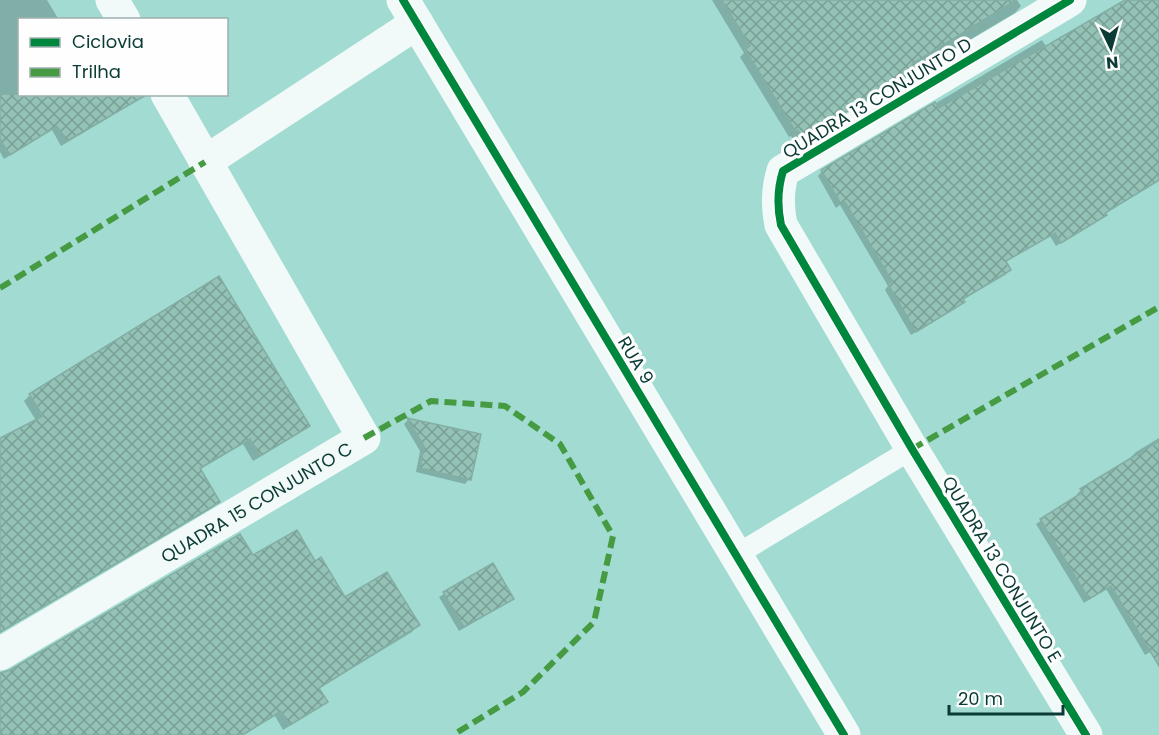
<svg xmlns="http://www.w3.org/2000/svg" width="1159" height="735" font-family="Poppins,sans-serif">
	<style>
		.shadow { fill: #0003 }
		.building { fill: url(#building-cross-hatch); stroke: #83aea3; stroke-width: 1.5 }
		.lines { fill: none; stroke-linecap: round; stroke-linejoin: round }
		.lane { stroke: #f1faf8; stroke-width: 21 }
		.street { stroke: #f1faf8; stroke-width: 33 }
		.secondary { stroke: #f1faf8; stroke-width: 33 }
		.quiet { stroke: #459a42; stroke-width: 6; stroke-dasharray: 12 6; stroke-linecap: butt }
		.cycleway-casing { stroke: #fefefe; stroke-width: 11 }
		.cycleway { stroke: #00873e; stroke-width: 8 }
		.labels { text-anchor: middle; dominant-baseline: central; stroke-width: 6; stroke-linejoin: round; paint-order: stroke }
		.street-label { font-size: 18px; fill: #0b3b35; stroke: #fefefe }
	</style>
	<defs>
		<pattern id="building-cross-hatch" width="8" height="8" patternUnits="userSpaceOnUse" patternTransform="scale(1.5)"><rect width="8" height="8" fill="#95c2b6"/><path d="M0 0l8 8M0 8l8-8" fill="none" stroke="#789f95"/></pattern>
	</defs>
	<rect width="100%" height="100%" fill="#a1dbd2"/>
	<!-- shadow -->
	<path class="shadow" d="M0,0H47L59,20H20V94L115,112L110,117L61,146L52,130L4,159L0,152Z
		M712,0H1017L1021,6L1015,13L795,143L791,136L789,137L740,57L744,53Z
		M1129,0H1159V181L1104,214L1100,219L1056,246L1050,236L1005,262L1010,270L1005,275L962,300L963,302L958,307L911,335L885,290L888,286L840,205L836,208L818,176L822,171L1042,40L1047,48Z
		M30,395L308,426L301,432L253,461L243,444L199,470L218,502L212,508L0,633V453L113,546L24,401Z
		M408,420L479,435L469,479L465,484L416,472L420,451L404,424Z
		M1159,438V647L1145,655L1106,589L1084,603L1036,524L1078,497L1077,494L1081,490L1132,459L1131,457L1136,452Z
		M253,557L314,563L345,599L418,625L412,632L318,689L326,702L319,708L283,730L275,716L244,735H0V674L10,672Z
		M493,565L512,599L507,603L459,631L439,597Z"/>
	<!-- building -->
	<path class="building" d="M722,0H1016L912,64L916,70L802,138L798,130L796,132L745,49L750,46Z
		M1125,0H1159V180L1105,213L1107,215L1061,243L1055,233L1006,261L1011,270L963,299L965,302L916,332L888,284L892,281L845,202L841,204L821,170L935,102L939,108Z
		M0,94H148L67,141L57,126L10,155L0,139Z
		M219,276L310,426L260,456L250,439L200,468L220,502L0,632V438L43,416L29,394Z
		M407,418L481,434L471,480L420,468L424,446Z
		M1159,441V666L1111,586L1089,599L1040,519L1083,492L1080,489Z
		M297,530L315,561L321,557L345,597L387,572L420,625L319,688L328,702L290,725L281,711L242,735H0V673L10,670L240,534L253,555Z
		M493,563L514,599L464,627L443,592Z"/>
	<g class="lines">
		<!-- lane -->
		<path class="lane" d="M736,555L912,449"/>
		<!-- street -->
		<g class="street">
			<path d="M112,0L124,20"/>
			<path d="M1070,0L783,171C777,190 777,206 781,225L912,449L1086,735"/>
			<path d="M205,162L417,23"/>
			<path id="s1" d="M0,654L364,438L167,94"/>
		</g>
		<!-- secondary -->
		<path class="secondary" d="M403,0L844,735"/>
		<!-- quiet -->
		<path class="quiet" d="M0,288L205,162
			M364,438L431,401L505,406L560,444L613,536L594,622L523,692L453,735
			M912,449L1159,307"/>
		<!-- cycleway casing -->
		<g class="cycleway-casing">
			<path id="cycleway" d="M403,0L844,735
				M1070,0L783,171C777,190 777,206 781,225L912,449L1086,735"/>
		</g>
		<!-- cycleway -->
		<use href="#cycleway" class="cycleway"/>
	</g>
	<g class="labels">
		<!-- street labels -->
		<g class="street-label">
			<text transform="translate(877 98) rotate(-31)">QUADRA 13 CONJUNTO D</text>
			<text transform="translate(636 360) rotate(59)">RUA 9</text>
			<text stroke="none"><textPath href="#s1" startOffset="298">QUADRA 15 CONJUNTO C</textPath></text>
			<text transform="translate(1002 569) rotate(59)">QUADRA 13 CONJUNTO E</text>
		</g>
	</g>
	<!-- legend -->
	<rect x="18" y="18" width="210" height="78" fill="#fefefe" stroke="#9db0ae" stroke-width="1.5"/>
	<rect x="30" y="38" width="30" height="9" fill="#00873e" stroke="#9db0ae" stroke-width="1.5"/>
	<text x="72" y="48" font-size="18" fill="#0b3b35">Ciclovia</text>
	<rect x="30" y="68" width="30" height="9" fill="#459a42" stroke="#9db0ae" stroke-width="1.5"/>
	<text x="72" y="78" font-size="18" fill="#0b3b35">Trilha</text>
	<!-- north arrow -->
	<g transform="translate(1111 48) rotate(175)" stroke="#fefefe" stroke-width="4.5" paint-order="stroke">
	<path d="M0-4.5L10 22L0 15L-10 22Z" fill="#0b3b35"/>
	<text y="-9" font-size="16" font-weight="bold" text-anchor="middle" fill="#0b3b35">N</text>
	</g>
	<!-- scale -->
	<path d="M949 705v9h114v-9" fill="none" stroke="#0b3b35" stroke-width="3"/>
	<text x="958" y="705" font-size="18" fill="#0b3b35" stroke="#fefefe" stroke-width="4.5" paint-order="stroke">20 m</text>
</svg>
